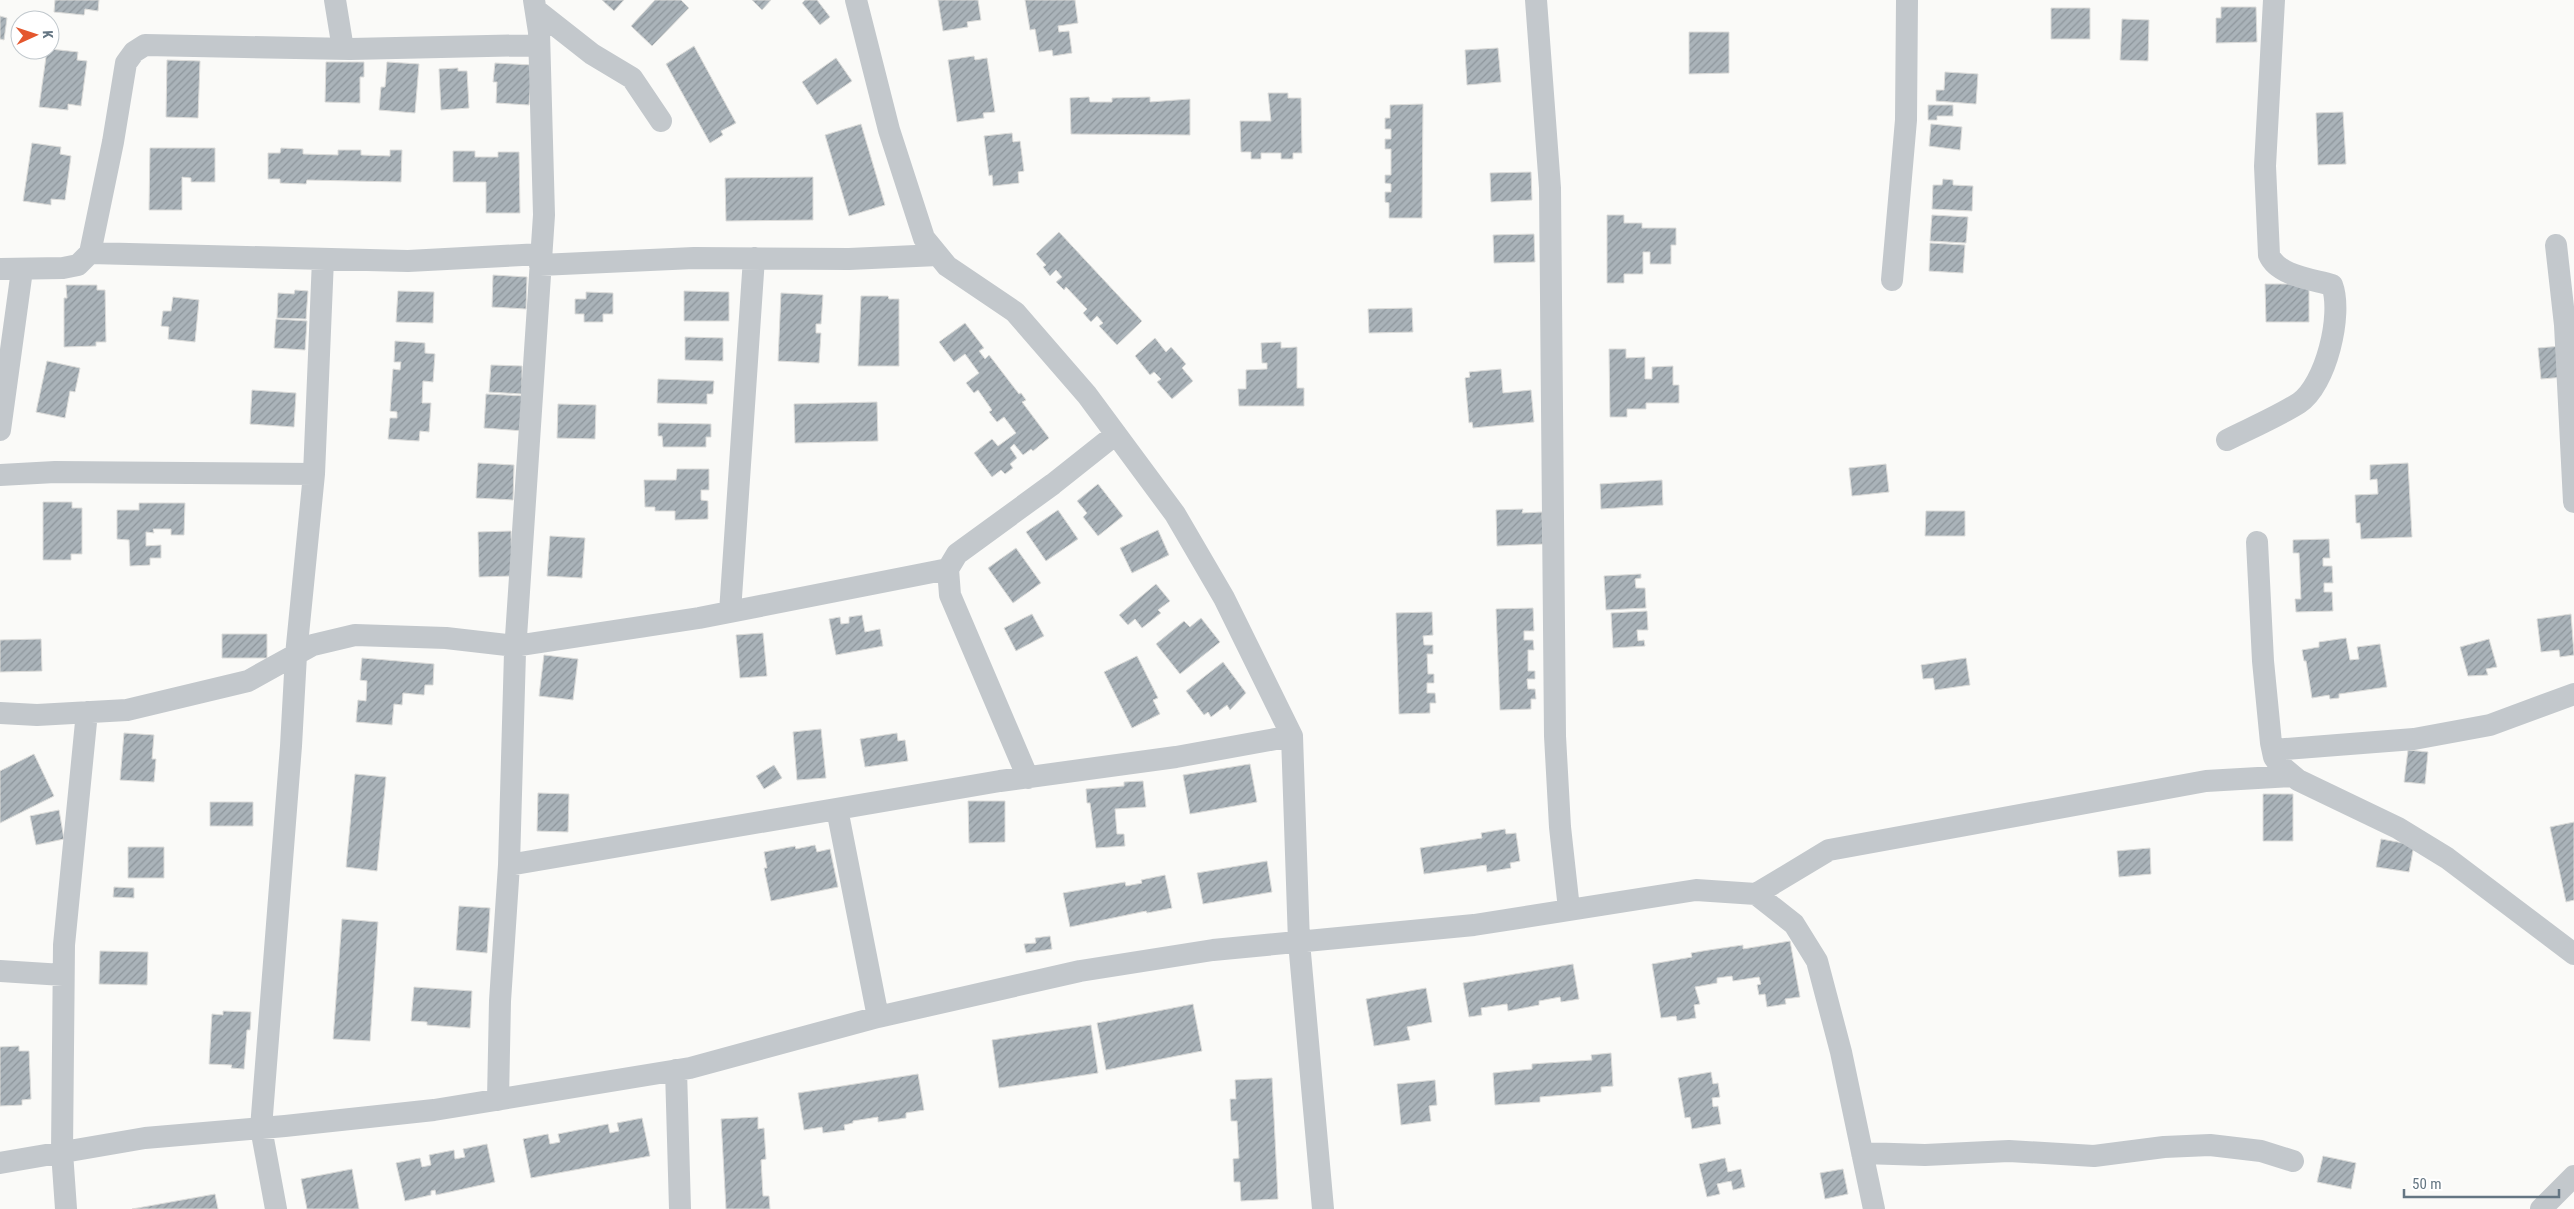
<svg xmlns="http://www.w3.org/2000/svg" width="2574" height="1209" font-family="'Roboto Condensed',sans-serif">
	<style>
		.building { fill: url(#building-hatch); stroke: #dcdcda }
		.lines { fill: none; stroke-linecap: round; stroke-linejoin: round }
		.street { stroke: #c3c8cc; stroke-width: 22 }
	</style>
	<defs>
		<pattern id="building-hatch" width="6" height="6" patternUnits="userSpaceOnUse" patternTransform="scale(1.25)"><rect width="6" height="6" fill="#aab3b9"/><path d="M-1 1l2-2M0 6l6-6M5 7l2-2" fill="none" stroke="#8e969c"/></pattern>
	</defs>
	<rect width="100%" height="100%" fill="#fafaf8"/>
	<!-- building -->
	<path class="building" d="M55,0H99L98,11L85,9L84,15L54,12Z
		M602,0H624L614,11Z
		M655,0H681L689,8L652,46L631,26Z
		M752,0H771L762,10Z
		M805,0H817L830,17L820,25L802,3Z
		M938,0H978L981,20L967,22L968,27L943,31Z
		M1025,0H1075L1078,23L1058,26L1059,32L1069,31L1072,53L1053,56L1052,50L1039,52L1035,29L1030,30Z
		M2221,7H2256L2257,42L2216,43V18H2221Z
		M2051,8H2090V39H2051Z
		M0,16L7,18L4,40L0,39Z
		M2122,19L2149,20L2148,61L2120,60Z
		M1689,32H1729V73L1689,74Z
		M694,46L736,123L721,131L723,135L710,143L666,64Z
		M1498,48L1501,82L1467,85L1465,50Z
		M50,49L78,52L77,60L87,61L81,106L68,104V110L39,107L47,50Z
		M974,56L975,60L987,58L995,112L983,113L984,118L957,122L948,60Z
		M836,58L852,81L817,105L802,82Z
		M167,60L200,61L198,118L166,117Z
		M326,62H364V77H360V103L325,102Z
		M387,62L419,64L415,113L379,110L381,87H385Z
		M495,63L532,65L529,105L496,103L497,82H493Z
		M458,68V71H467L469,108L441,110L439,69Z
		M1945,72L1978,74L1976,104L1936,101V90H1944Z
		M1268,93H1288V98H1301L1302,153H1293V159H1281V153H1261V159H1251V152H1241L1240,121H1271Z
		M1089,97L1090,102H1112V98L1150,97V102L1190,99V135L1071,134L1070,98Z
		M1423,104L1422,218H1389V203L1385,202V192H1391V184L1385,183V175H1391V149H1385V139H1391V129H1385V118H1390V105Z
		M1928,105H1953V116H1937V120H1928Z
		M2343,112L2346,164L2318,165L2316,113Z
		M861,124L885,205L849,216L825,135Z
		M1931,124L1962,127L1960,150L1929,146Z
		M1012,133L1013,142L1020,141L1024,171L1018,172L1019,183L993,186L992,175L989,176L984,136Z
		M32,143L61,147L60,154L71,156L65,200L51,199V205L23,201Z
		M150,148H215V182H191V178L182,177V210H149Z
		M281,148L303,149V154L338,155V150H361V155L390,156V150H402L401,182L307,180L306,184L280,183V179H268V153H280Z
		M453,151H475V157H498V152H519L520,213H486V182H453Z
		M1531,172L1532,200L1491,202L1490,173Z
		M813,177V220L726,221L725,178Z
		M1943,179L1953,180V185L1973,186L1972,211L1932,209L1933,185H1942Z
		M1607,215H1624V223H1642V228H1676V245H1671V264H1650V252H1643V274H1624V283H1607Z
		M1932,215L1968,217L1966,243L1930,241Z
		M1059,232L1142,321L1117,345L1099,326L1103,323L1097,316L1091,322L1083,313L1087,309L1066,287L1064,290L1056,282L1062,277L1056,270L1050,276L1043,267L1046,265L1036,254Z
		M1534,234L1535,262L1494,263L1493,235Z
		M1930,243L1965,245L1963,273L1929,271Z
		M493,275L527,277L526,309L492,307Z
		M2265,284H2309V322H2266Z
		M66,285H97V290H105L106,342H96V346L64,347V298H67Z
		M295,290L308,291L306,319L277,318L278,293L294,294Z
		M398,291L434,292L433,323L396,322Z
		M684,291L729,292V321H684Z
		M586,292L613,293V314H603V322H584V314H575V299H586Z
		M781,293L823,295L821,324H816V333H821L819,363L778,361Z
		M861,296H888L889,299H899V366H858Z
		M173,297L199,300L195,342L168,339L169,327L161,326L163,311H171Z
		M1412,308L1413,332L1369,333L1368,309Z
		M276,319L307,321L305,350L274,348Z
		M965,323L984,348L979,351L985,359L989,355L1019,394L1021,393L1026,400L1022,402L1049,438L1033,451L1031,449L1023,455L1014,444L1010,448L1017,458L1010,464L1013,468L1005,474L1001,470L992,477L974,453L992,439L998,446L1016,433L1004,417L997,422L989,412L992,410L978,390L974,393L966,383L979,373L965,354L954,362L939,342Z
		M685,337L723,338V361L685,360Z
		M1155,338L1166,352L1171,347L1186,364L1182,368L1193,381L1172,399L1157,382L1161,379L1154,372L1150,375L1135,356Z
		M395,341L425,343V353L435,354L433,382L423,381L422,403H431L429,432L420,431L419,441L388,439L390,418H397V412L390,411L393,369L400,370L401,362H394Z
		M1281,342V348L1297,347V388H1304V406H1239L1238,389H1246V370L1267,369V363H1262L1261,343Z
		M2562,346L2565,377L2541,379L2538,348Z
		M1609,349H1626V358L1645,357V379H1652V367L1673,366V385H1679V403H1646V409H1627V417H1610Z
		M47,361L80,368L75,392L70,391L65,418L36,412Z
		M491,365L522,366V394L489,392Z
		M1501,369L1503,393L1531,390L1534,422L1473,428L1472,422L1469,423L1465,378L1470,377L1469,372Z
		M658,379L714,381L713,394H707V404L657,403Z
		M252,390L296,393L294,427L250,424Z
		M486,394L526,396L524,431L484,428Z
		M877,402L878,441L795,443L794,404Z
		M558,404L596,405L595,439L557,438Z
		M658,423L711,424V437H706V447H663L662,436H658Z
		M478,463L514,465L513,500L476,498Z
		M2408,463L2412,537L2361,539L2360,523H2356L2355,495L2378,494L2377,479L2370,480V465Z
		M1886,464L1889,492L1852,496L1849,468Z
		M677,469H709V490H701V500L708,501V519L675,520V511H655V507H645L644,480H676Z
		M1662,480L1663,505L1601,509L1600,484Z
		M1098,484L1123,516L1098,536L1083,517L1087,513L1077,501Z
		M43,502H72V508H82V554H71V560H43Z
		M139,503H185L184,535H171V529H153L154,533L146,532V546L161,545V558H150V565L130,566L129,540L117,539V510H139Z
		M1523,509L1522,513L1542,512L1543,544L1497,546L1496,510Z
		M1058,510L1078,539L1046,561L1026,532Z
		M1926,511H1965V536H1925Z
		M1158,530L1169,555L1132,573L1120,548Z
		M511,531L512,576L479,577L478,532Z
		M550,536L585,538L582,578L547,576Z
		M2329,539L2330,558H2323V566H2332L2333,583H2324V592H2332L2333,611L2296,612L2295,599H2301L2299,553H2293V540Z
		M1016,548L1041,583L1013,603L988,568Z
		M1641,574V578L1635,579L1636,588H1645L1646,608L1606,610L1604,576Z
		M1156,584L1170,601L1158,610L1161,613L1142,628L1135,619L1128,625L1119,615Z
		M1533,608L1534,631H1524V640H1533L1534,650H1528V671H1535V679H1527L1528,689H1535L1536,699H1531V709L1500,710L1496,609Z
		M1647,611L1648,630H1637L1638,641L1644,640L1645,646L1613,648L1611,613Z
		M1432,612L1433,635L1423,636L1424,645H1433V654H1427L1428,674H1434V683H1427V693H1435L1436,703H1430V713L1399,714L1396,613Z
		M1032,614L1044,636L1016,651L1004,628Z
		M2571,614L2574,655L2560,657L2559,650L2541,652L2537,619Z
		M862,615L865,632L880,629L883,646L836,655L829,619L840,617L841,624L849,623V617Z
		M1201,618L1220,642L1180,674L1156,644L1184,621L1190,627Z
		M763,633L767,676L740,678L736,635Z
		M222,634H267V658H222Z
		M2346,638L2350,660L2359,659L2357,647L2380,644L2387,687L2339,694V698L2330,699L2329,695L2312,698L2306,661H2304L2302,650L2319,647V642Z
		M41,639L42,671L0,672V640Z
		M2489,639L2497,667L2486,669L2488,675L2468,676L2460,647Z
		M544,655L578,659L573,700L539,696Z
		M1137,656L1158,698L1153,700L1160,714L1132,728L1104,672Z
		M362,658L434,664L433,685H425L424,695L403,693L402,705L394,704L392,725L356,722L358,700L366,701L367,681L360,680Z
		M1966,658L1970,685L1935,690L1933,678L1923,679L1921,665Z
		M1223,662L1246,693L1230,710L1227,705L1211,717L1208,712L1204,715L1186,691Z
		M821,729L826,778L797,780L793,732Z
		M124,733L154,735L152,759H156L154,782L120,780Z
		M897,733L898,741L905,740L908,761L865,767L860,739Z
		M2408,750L2428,752L2425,784L2404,782Z
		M34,754L54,796L0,823V771Z
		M1250,764L1257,802L1190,814L1183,775Z
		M774,765L782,778L764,789L756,776Z
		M355,774L386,777L377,871L346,867Z
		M1143,781L1146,807L1115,809L1117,834H1124L1125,846L1096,848L1090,803H1087L1086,789L1124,786V782Z
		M538,793L569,794L568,832L537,831Z
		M2263,794H2293V841H2263Z
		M968,801H1005V842L969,843Z
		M210,802H253V826H210Z
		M59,810L64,839L36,845L30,816Z
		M2574,822V900L2566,902L2550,827Z
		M1505,829L1506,834L1516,833L1520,861L1510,863L1511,868L1487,872L1486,865L1424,874L1420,848L1482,838L1481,833Z
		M2381,839L2414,845L2409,872L2376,867Z
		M815,845L817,852L830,849L838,887L771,901L764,868H767L764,852L795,846L796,849Z
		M128,847H164V878H128Z
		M2150,848L2151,874L2119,877L2117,851Z
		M1267,861L1272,892L1203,904L1197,873Z
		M1165,875L1172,908L1147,913L1146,911L1070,927L1063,893L1125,882L1126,886L1142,883L1141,880Z
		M114,887L134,888V898L113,897Z
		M459,906L490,908L487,953L456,950Z
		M342,919L378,922L370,1041L333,1039Z
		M1050,936L1052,949L1026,953L1024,944L1036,943L1035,938Z
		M1790,941L1800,997L1785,999L1786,1004L1767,1007L1765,994L1759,995L1757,985L1761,984L1759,977L1733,981L1732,976L1717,978V983L1695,987L1700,1004L1694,1005L1696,1018L1677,1021L1676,1016L1661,1018L1652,964L1692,957L1691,953L1709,950L1743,945V949Z
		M100,951L148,952L147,985L99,984Z
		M1573,964L1579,999L1561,1002L1560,997L1539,1001V1005L1508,1011L1507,1004L1481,1008L1482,1015L1469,1017L1463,983Z
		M414,987L472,991L470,1028L427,1025V1022L411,1021Z
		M1426,988L1432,1022L1407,1027L1410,1040L1374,1046L1366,999Z
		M1193,1004L1202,1051L1106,1070L1097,1023Z
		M223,1011L251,1012L250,1030H247L244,1069L231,1068L232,1065L209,1064L212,1014L223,1015Z
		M1091,1025L1098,1073L999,1088L992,1040Z
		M19,1046V1051H29L31,1099L22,1100V1105L0,1106V1047Z
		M1611,1053L1613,1086L1601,1087V1092L1540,1097V1102L1495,1105L1493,1073L1532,1069V1064L1592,1060L1591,1055Z
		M1711,1072L1713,1084L1718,1083L1720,1097L1712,1098L1713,1107L1718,1106L1721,1124L1692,1129L1690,1117L1685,1118L1678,1078Z
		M918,1074L924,1110L906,1113V1118L878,1122V1117L853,1121V1123L844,1125L845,1130L823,1133L822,1127L804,1130L798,1093Z
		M1272,1078L1278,1199L1241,1201L1240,1182H1234L1233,1159L1239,1158L1237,1121H1231L1230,1099H1236L1235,1080Z
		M1435,1080L1437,1105L1429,1106L1431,1121L1401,1125L1397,1084Z
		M758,1117V1129L764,1128L766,1159L761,1160L763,1196H769L770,1209H726L721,1119Z
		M642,1118L650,1156L531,1178L523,1139L548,1134L550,1144L560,1142L558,1134L608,1124L610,1133L619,1131L617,1123Z
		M487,1144L495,1182L436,1195L435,1190L431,1191V1195L405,1201L396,1163L420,1158L422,1167L431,1165L429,1155L454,1150L455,1159L465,1157L463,1149Z
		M2323,1156L2356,1163L2351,1189L2317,1182Z
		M1725,1158L1728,1172L1741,1169L1745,1187L1733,1190L1731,1181L1717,1184L1720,1194L1707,1197L1699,1164Z
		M352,1169L359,1209H307L301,1179Z
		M1843,1169L1848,1194L1825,1199L1820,1173Z
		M215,1194L218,1209H132Z"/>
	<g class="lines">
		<!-- street -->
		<path class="street" d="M335,0L343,49
			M856,0L889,130L924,238L947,266L1015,312L1087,395L1175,514L1224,598L1292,736L1299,942L1323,1209
			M1536,0L1550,188L1555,736L1560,827L1569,909
			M536,10L592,54L632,78L661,121
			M2556,245L2565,325L2574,502
			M90,253L408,261L541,254
			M540,265L694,258L849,259L938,255
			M0,269L63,268L78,265L90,253L113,142L126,63L134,52L145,45L350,49L539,45
			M1892,280L1906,120L1907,0
			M0,430L22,270
			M2227,440C2251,428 2277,417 2299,403C2326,385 2343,314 2332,285C2312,279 2278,276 2269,255L2265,166L2274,0
			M0,475L55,472L314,474
			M2257,542L2263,661L2271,743L2274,757L2279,764L2298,780L2398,828L2447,858L2574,954
			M730,612L754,258
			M0,713L37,715L127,710L248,681L313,645L355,635L446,638L515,646L699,618L948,569
			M2273,750L2414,739L2490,725L2574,694
			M1028,778L950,595L948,569L957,554L1053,484L1116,434
			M837,809L878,1017
			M509,865L515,652L544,215L539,32L534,0
			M1756,894L1829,850L2206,781L2293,776
			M0,971L63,975
			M676,1070L680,1209
			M498,1100L500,1001L509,865L1000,781L1176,757L1292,736
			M1862,1153L1925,1155L2009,1151L2094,1156L2164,1147L2210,1145L2261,1151L2293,1161
			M0,1163L145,1138L285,1126L434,1110L690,1068L878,1017L1080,971L1213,950L1474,925L1696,890L1756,894L1794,924L1817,961L1841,1052L1874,1209
			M66,1209L62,1152L64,945L87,712
			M276,1209L261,1128L291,746L296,655L314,474L323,259
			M2541,1209L2574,1176"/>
	</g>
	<!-- north arrow -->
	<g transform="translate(35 35) rotate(87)"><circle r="24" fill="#ffffff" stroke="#c1c8cd"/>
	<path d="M0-4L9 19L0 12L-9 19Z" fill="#e4572e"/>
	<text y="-8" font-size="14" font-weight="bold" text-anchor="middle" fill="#657683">K</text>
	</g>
	<!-- scale -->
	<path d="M2404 1189v8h155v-8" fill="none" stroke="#657683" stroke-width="2.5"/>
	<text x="2412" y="1189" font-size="15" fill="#657683" stroke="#ffffff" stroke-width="4" paint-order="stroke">50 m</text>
</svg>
